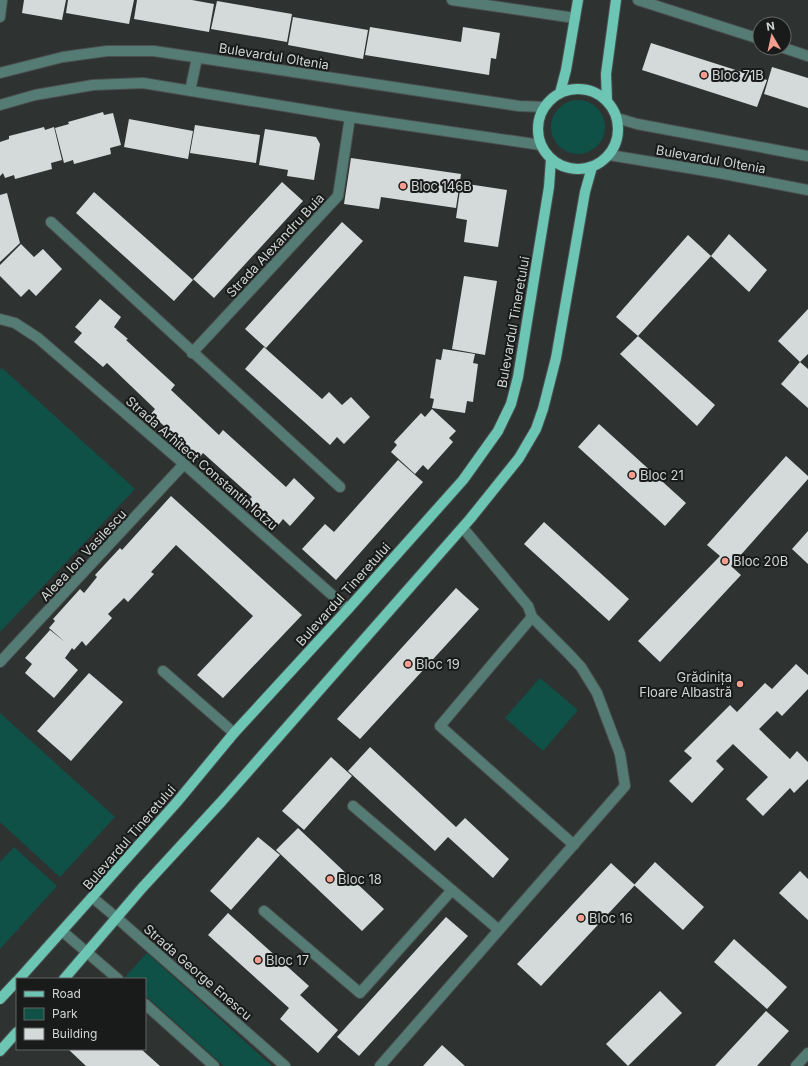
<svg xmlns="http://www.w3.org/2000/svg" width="808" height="1066" font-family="Inter,sans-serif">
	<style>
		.green { fill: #0f5147 }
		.building { fill: #d4dad9 }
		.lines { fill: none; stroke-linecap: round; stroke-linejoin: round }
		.minor-casing { stroke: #4b504f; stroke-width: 12 }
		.major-casing { stroke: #4b504f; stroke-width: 12 }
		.minor { stroke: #547c74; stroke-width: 10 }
		.major { stroke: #6dc6b4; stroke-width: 10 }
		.poi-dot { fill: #f59d8f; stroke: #181b1a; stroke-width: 1.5 }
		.labels { text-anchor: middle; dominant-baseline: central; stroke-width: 4; stroke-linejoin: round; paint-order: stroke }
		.street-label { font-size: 13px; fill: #d1d5d4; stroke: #181b1a }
		.poi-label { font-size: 13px; fill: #d1d5d4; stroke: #181b1a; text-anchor: start }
	</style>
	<rect width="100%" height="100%" fill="#2e3332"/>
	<!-- green -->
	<path class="green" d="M551 127a27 27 0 1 1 54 0a27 27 0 1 1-54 0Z
		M2,368L135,489L0,632V370Z
		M540,678L578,710L543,751L505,718Z
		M0,713L115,817L60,877L0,822Z
		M14,847L57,886L0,949V862Z
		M147,953L272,1066H224L145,995V979H128L125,977Z"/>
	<!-- building -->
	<path class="building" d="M24,0H66L62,20L22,13Z
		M68,0H134L129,24L66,13Z
		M137,0H192L214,4L209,32L134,19Z
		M217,1L292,14L287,42L211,29Z
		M293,17L368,30L363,59L288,45Z
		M370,27L461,42L463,27L500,33L496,59L491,58L489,75L365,55Z
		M651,43L767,80L757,107L642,70Z
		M772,67L808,78V108L764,94Z
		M103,112L104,115L113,113L121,145L110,148L111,154L74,164L73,160L64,163L55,128L69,124L68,122Z
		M129,119L193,131L188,159L124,147Z
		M195,125L260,135L256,163L190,153Z
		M44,127L45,130L54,127L62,160L51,163L52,169L15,179L14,175L5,178L3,173L0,176V142L9,139V136Z
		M265,129L316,137L320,144L314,180L287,176L288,170L259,165Z
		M351,158L461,174L456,208L381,197L379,209L344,204Z
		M282,182L303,201L214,298L193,279Z
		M461,183L507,190L498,247L464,242L467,220L456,218Z
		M94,192L193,280L174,301L76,213Z
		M7,193L20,243L0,262V195Z
		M342,222L363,241L266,348L245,329Z
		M729,234L767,270L749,292L711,256Z
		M688,235L711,256L638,336L616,317Z
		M21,244L34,257L43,249L62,269L36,296L29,289L21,297L0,276V265Z
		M464,276L497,281L485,355L452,349Z
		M100,299L121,317L114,327L128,339L126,340L175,385L171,390L219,435L223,430L286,487L294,478L315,498L290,526L283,519L276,528L247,502L252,497L203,453L199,458L151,414L155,409L107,363L103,367L74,342L82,333L75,327Z
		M808,309V354L800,362L808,369V408L781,384L800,362L778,341Z
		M638,336L715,405L697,426L620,354Z
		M264,347L322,399L329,392L342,405L351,397L370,417L344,444L337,437L330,445L245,369Z
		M443,349L475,354L473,363L478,364L473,402L467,401L465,413L432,408L434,399L430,398L436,359L441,360Z
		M432,409L456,431L449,438L453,442L428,470L423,465L415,474L391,452L397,445L394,442L421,413L425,417Z
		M599,424L686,503L665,526L578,447Z
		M786,456L808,476V479L731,566L741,575L660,662L638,641L720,556L707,545Z
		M398,460L423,482L336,580L302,549L325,524L334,532Z
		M171,496L302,615L223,698L197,675L253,616L176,545L151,572L154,574L128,602L124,598L108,614L112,618L86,646L82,641L74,650L72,648L65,658L78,670L54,698L25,673L32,664L25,658L50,630L65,642L49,628L55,621L53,619L80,589L84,593L97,577L95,575L120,548L122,550Z
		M544,522L629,599L609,621L524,544Z
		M808,531V564L792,549Z
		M456,588L479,609L360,739L337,719Z
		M796,664L808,675V689L782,716L777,711L759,729L790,759L797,751L808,762V779L794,793L790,788L763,816L746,799L768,777L733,744L716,761L724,769L692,803L669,781L692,758L684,751L730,705L737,712L765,683L772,689Z
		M89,673L123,702L71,761L37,731Z
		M370,747L456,827L465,818L509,859L493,878L448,837L435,851L348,771Z
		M331,757L352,776L304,830L282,811Z
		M298,828L384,909L362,931L276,850Z
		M258,837L280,855L231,910L210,891Z
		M655,862L704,907L683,930L634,885Z
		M611,863L635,885L541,986L517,964Z
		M800,871L808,879V920L779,893Z
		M228,913L309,986L300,995L338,1030L318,1053L280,1019L289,1008L208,935Z
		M446,917L468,936L359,1056L337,1037Z
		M734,939L787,987L767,1009L714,962Z
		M660,991L682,1013L628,1066L606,1044Z
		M766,1011L789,1031L757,1066H715Z
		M442,1045L465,1066H423Z
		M68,1049H141L160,1066H86Z"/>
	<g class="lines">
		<!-- minor casing -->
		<g class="minor-casing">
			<path id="minor" d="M452,0L575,18
				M638,0L760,39
				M0,17L2,0
				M784,48L808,56
				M0,73L63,57L107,51H154L519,106L544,107
				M190,91L197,58
				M0,105L35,95L93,85L143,83L350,117L541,145
				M617,118L637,124L808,156
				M609,155L719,173L808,190
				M51,222L340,487
				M0,319L15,323L38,338L184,464L348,609
				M192,353L338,196L350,117
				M532,617L440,726L574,845
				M0,662L184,464
				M163,671L234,733
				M353,806L499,930
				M93,898L117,918L285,1066
				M264,911L360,993L452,890
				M62,931L118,979
				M145,1004L214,1066
				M380,1066L625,786L620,754L597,693L581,667L568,653L532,617L528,606L463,528
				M796,1066L808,1053"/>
		</g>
		<!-- major casing -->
		<g class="major-casing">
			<path id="major" d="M538 129a40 40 0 1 1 80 0a40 40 0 1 1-80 0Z
				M560,93L566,70L578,0
				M607,101L606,74L616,0
				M19,979L177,802L234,733L348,609L463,480L498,431L511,404L518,377L549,187L551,159
				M64,979L142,888L222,801L470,519L519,458L536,429L543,409L556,358L585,192L592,167
				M0,999L17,981
				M0,1051L17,1032"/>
		</g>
		<!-- minor -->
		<use href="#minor" class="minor"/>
		<!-- major -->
		<use href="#major" class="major"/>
	</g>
	<!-- markers -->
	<g class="poi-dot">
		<circle cx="704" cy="75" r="4"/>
		<circle cx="403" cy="186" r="4"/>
		<circle cx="632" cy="475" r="4"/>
		<circle cx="725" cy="561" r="4"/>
		<circle cx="408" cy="664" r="4"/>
		<circle cx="740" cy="684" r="4"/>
		<circle cx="330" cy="879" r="4"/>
		<circle cx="581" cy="918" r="4"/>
		<circle cx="258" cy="960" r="4"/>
	</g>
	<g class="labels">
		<!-- street labels -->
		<g class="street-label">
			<text transform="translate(274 56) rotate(9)">Bulevardul Oltenia</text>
			<text transform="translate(711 159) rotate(10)">Bulevardul Oltenia</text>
			<text transform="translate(275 245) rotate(-47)">Strada Alexandru Buia</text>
			<text transform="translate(513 322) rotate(-80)">Bulevardul Tineretului</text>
			<text transform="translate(202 463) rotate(41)">Strada Arhitect Constantin Iotzu</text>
			<text transform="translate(83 555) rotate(-47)">Aleea Ion Vasilescu</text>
			<text transform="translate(343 594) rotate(-48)">Bulevardul Tineretului</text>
			<text transform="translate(129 837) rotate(-49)">Bulevardul Tineretului</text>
			<text transform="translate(198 972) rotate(41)">Strada George Enescu</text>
		</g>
		<!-- poi labels -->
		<g class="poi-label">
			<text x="712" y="75">Bloc 71B</text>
			<text x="411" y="186">Bloc 146B</text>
			<text x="640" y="475">Bloc 21</text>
			<text x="733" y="561">Bloc 20B</text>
			<text x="416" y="664">Bloc 19</text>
			<text x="732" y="677" text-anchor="end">Grădinița<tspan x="732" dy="15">Floare Albastră</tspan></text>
			<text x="338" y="879">Bloc 18</text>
			<text x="589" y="918">Bloc 16</text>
			<text x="266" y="960">Bloc 17</text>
		</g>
	</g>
	<!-- legend -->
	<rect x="16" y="978" width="130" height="72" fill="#181b1a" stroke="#626564"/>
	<rect x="24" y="991" width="20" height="6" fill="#6dc6b4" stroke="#626564"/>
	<text x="52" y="998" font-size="12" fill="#d1d5d4">Road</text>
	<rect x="24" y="1008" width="20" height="12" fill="#0f5147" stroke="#626564"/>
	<text x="52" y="1018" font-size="12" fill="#d1d5d4">Park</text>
	<rect x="24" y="1028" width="20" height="12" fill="#d4dad9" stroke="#626564"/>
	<text x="52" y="1038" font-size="12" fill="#d1d5d4">Building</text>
	<!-- north arrow -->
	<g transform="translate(772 36) rotate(351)"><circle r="19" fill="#181b1a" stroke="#626564"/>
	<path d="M0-3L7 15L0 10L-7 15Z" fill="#f59d8f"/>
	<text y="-6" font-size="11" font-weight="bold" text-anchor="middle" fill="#d1d5d4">N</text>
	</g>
</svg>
